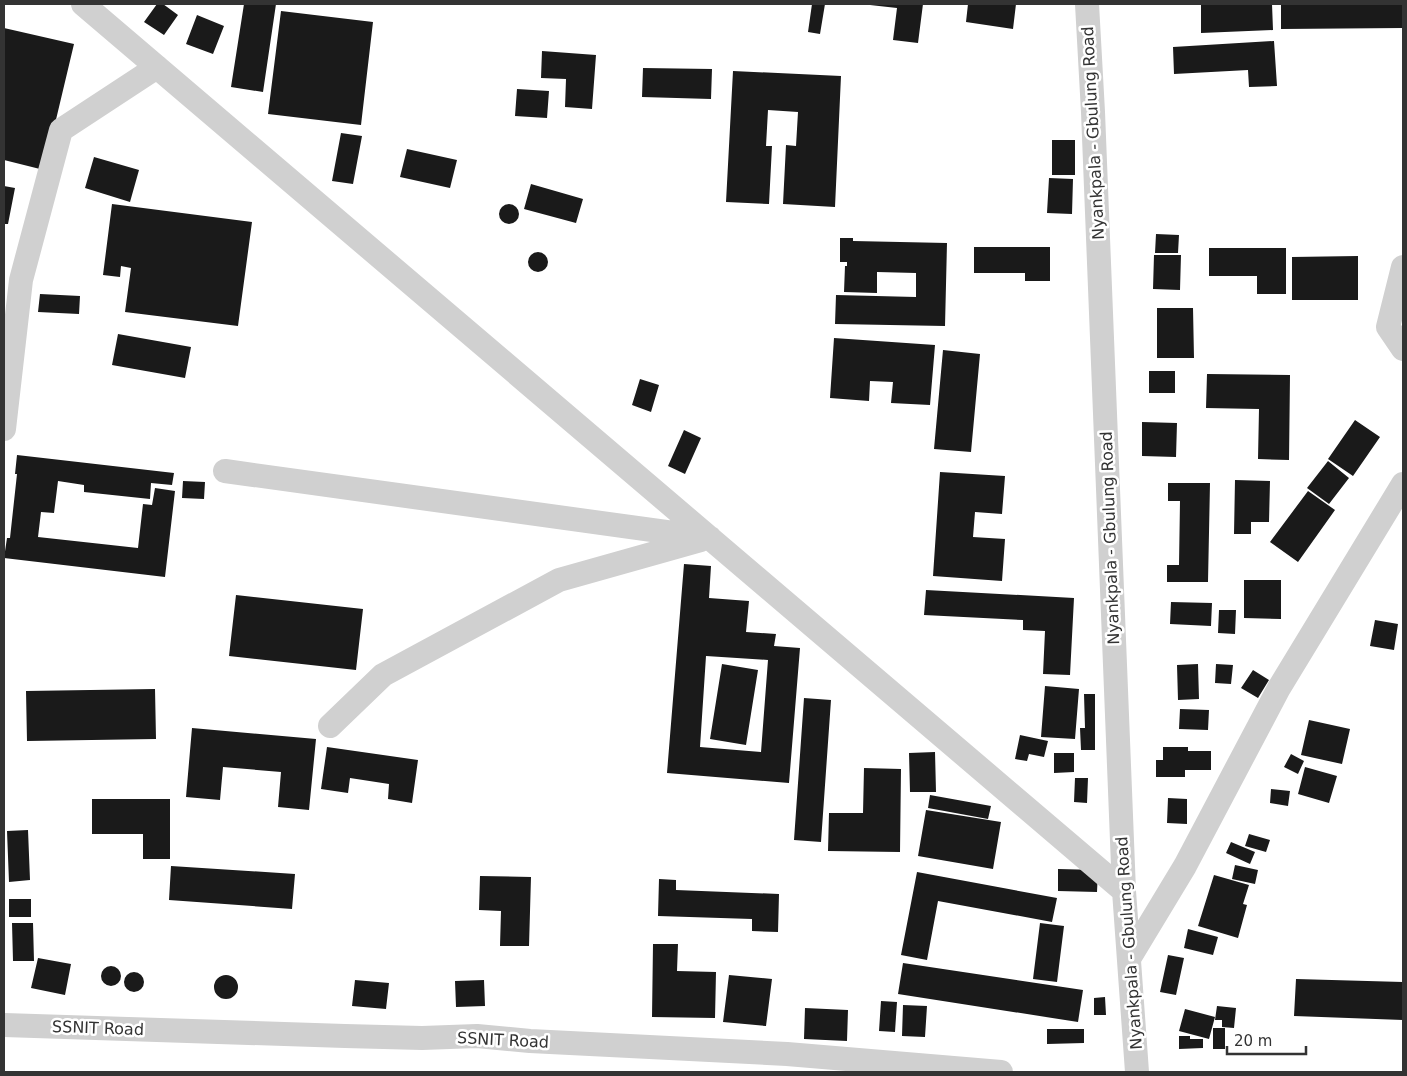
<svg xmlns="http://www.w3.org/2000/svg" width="1407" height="1076" font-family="'DejaVu Sans',sans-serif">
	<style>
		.building { fill: #1a1a1a; fill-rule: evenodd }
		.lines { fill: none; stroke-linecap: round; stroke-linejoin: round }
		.street { stroke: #d0d0d0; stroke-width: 24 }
		.labels { text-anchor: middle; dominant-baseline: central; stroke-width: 5; stroke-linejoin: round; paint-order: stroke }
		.street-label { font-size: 16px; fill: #333; stroke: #fff }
	</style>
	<rect width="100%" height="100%" fill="#fff"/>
	<!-- building -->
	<path class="building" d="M157,4H163L178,15L164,35L144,22Z
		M244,4H276L263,92L231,87Z
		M812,4H825L820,34L808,32Z
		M870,4H923L918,43L893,40L897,8L870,5Z
		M968,4H1016L1013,29L966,22Z
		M1201,4H1272L1273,30L1201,33Z
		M1281,4H1403V28L1281,29Z
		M281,11L373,22L361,125L268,114Z
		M197,15L224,26L213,54L186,44Z
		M4,28L74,44L44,170L4,160Z
		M1274,41L1277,86L1249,87L1248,70L1174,74L1173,47Z
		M542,51L596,55L592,109L565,107L566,79L541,78Z
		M643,68L712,69L711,99L642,97Z
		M733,71L841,76L835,207L783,204L786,145L796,146L798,112L768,110L766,146H772L769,204L726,202Z
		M517,89L549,91L547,118L515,116Z
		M341,133L362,136L353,184L332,181Z
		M1052,140H1075V175H1052Z
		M407,149L457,160L450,188L400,177Z
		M94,157L139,170L130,202L85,188Z
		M1049,178L1073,179L1072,214L1047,213Z
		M531,184L583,199L576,223L524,209Z
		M4,186L15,188L8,224H4Z
		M112,204L252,222L238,326L125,312L131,268L121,266L120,277L103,275Z
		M499 214a10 10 0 1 1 20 0a10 10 0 1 1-20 0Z
		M1156,234L1179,235L1178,253H1155Z
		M840,238H853V241L947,243L945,326L835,324L836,295L916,297V273L877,272V293L844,292L845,266H847V262H840Z
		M974,247H1050V281H1025V273H974Z
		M1209,248H1286V294H1257V276H1209Z
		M528 262a10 10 0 1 1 20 0a10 10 0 1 1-20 0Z
		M1154,255H1181L1180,290L1153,289Z
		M1358,256V300H1292V257Z
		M40,294L80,296L79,314L38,312Z
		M1157,308H1193L1194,358H1157Z
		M118,334L191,347L185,378L112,365Z
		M834,338L935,345L930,405L891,403L893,382L870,381L869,401L830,398Z
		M943,350L980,354L971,452L934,449Z
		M1149,371H1175V393H1149Z
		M1207,374L1290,375L1289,460L1258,459L1259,409L1206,408Z
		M640,379L659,385L651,412L632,405Z
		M1355,420L1380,437L1353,476L1328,459Z
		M1142,422L1177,423L1176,457L1142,456Z
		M684,430L701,438L685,474L668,466Z
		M17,455L174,473L172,485L151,483L150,499L84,492V485L58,481L54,513L41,512L38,537L138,548L143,504L152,505L155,488L175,491L165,577L4,558L7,538H10L17,474H15Z
		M1328,461L1349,478L1329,504L1307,488Z
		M940,472L1005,476L1002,514L975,512L973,537L1005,539L1002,581L933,576Z
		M1235,480L1270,481L1269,522H1251V534H1234Z
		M183,481L205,482L204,499L182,498Z
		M1168,483H1210L1208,582H1167V565H1179L1180,501H1168Z
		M1308,491L1335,510L1298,562L1270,542Z
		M684,564L711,566L709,598L749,601L746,632L776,634L774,646L800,648L789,783L667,773ZM706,656L768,660L761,752L700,747Z
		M1244,580H1281V619L1244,618Z
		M926,590L1074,598L1070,675L1043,674L1045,631L1023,630V620L924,615Z
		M236,595L363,609L356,670L229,656Z
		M1171,602L1212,603L1211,626L1170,624Z
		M1219,610H1236L1235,634L1218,633Z
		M1375,620L1398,624L1394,650L1370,646Z
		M722,664L758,670L746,745L710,739Z
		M1198,664L1199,699L1178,700L1177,665Z
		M1216,664L1233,665L1231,684L1215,683Z
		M1253,670L1269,680L1258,698L1241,688Z
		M1045,686L1079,689L1075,739L1041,737Z
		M155,689L156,739L27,741L26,691Z
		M1084,694H1095V750H1081L1080,728H1085Z
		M804,698L831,700L821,842L794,840Z
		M1180,709L1209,710L1208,730L1179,729Z
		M1309,720L1350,729L1342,764L1301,755Z
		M192,728L316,739L309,810L278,807L281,772L223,767L220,800L186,797Z
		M1020,735L1048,741L1044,757L1029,754L1027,761L1015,759Z
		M327,747L418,760L412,803L388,799L389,784L350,778L348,793L321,789Z
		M1163,747H1188V751H1211V770H1185V777H1156V760H1163Z
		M935,752L936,792H910L909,753Z
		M1054,753H1074V772L1054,773Z
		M1291,754L1304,761L1298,774L1284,767Z
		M1305,767L1337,776L1329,803L1298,794Z
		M864,768L901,769L900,852L828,851L829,813H863Z
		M1075,778H1088L1087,803L1074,802Z
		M1271,789L1290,791L1288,806L1270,803Z
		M930,795L991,806L988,819L928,808Z
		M1168,798L1187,799V824L1167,823Z
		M92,799H170V859H143V834H92Z
		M926,810L1001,822L993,869L918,856Z
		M28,830L30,880L9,882L7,831Z
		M1249,834L1270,840L1266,852L1245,846Z
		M1231,842L1255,852L1250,864L1226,853Z
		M1235,865L1258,870L1255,884L1232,879Z
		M171,866L295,874L292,909L169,900Z
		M1058,869L1098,870L1097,892L1058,891Z
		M917,872L1057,898L1052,922L938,901L927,960L901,955Z
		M1214,875L1249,885L1243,904L1247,905L1238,938L1198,926Z
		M480,876L531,877L529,946H500L501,911L479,910Z
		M659,879L676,880V890L779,894L778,932L752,931V919L658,916Z
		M9,899H31V917H9Z
		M12,923H33L34,961H13Z
		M1040,923L1064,926L1057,982L1033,979Z
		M1188,929L1218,937L1213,955L1184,948Z
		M653,944H678L677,971L716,972L715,1018L652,1017Z
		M1168,955L1184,958L1176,995L1160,992Z
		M38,958L71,964L65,995L31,988Z
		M903,963L1083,990L1078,1022L898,994Z
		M101 976a10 10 0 1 1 20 0a10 10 0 1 1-20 0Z
		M124 982a10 10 0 1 1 20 0a10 10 0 1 1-20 0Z
		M729,975L772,979L766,1026L723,1022Z
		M214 987a12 12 0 1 1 24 0a12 12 0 1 1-24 0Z
		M1296,979L1403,982V1020L1294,1016Z
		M355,980L389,983L386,1009L352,1006Z
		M484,980L485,1006L456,1007L455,981Z
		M1105,997L1106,1015H1094V998Z
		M881,1001L897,1002L895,1032L879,1031Z
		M903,1005L927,1006L925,1037L902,1036Z
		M1217,1006L1236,1008L1234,1028L1222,1027V1020H1215Z
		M805,1008L848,1010L847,1041L804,1039Z
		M1185,1009L1215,1017L1209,1039L1179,1031Z
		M1213,1028H1225V1049H1213Z
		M1047,1029H1084V1043L1047,1044Z
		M1179,1036H1190V1039H1203V1048L1179,1049Z"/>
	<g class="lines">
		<!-- street -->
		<path class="street" d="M83,4L1124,891
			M1087,4L1093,112L1124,891L1137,1072
			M1403,267L1388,327L1403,349
			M4,429L21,280L61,130L157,67
			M225,471L710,538
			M330,726L383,675L559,580L701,540
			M1130,957L1185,866L1279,688L1403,484
			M4,1025L345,1036L422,1038L477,1036L530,1041L787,1054L1001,1072"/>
	</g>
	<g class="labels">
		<!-- street labels -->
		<g class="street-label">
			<text transform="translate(1093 133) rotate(-93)">Nyankpala - Gbulung Road</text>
			<text transform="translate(1110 538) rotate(-92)">Nyankpala - Gbulung Road</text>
			<text transform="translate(1129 943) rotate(-94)">Nyankpala - Gbulung Road</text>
			<text transform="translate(98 1028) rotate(2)">SSNIT Road</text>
			<text transform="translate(503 1040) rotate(3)">SSNIT Road</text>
		</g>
	</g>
	<!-- border -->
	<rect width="1407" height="1076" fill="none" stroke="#333333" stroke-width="10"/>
	<!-- scale -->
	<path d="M1227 1046v8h79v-8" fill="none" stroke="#333333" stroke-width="2.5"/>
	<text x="1234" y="1046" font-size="15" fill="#333333" stroke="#ffffff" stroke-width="4" paint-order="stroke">20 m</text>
</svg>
